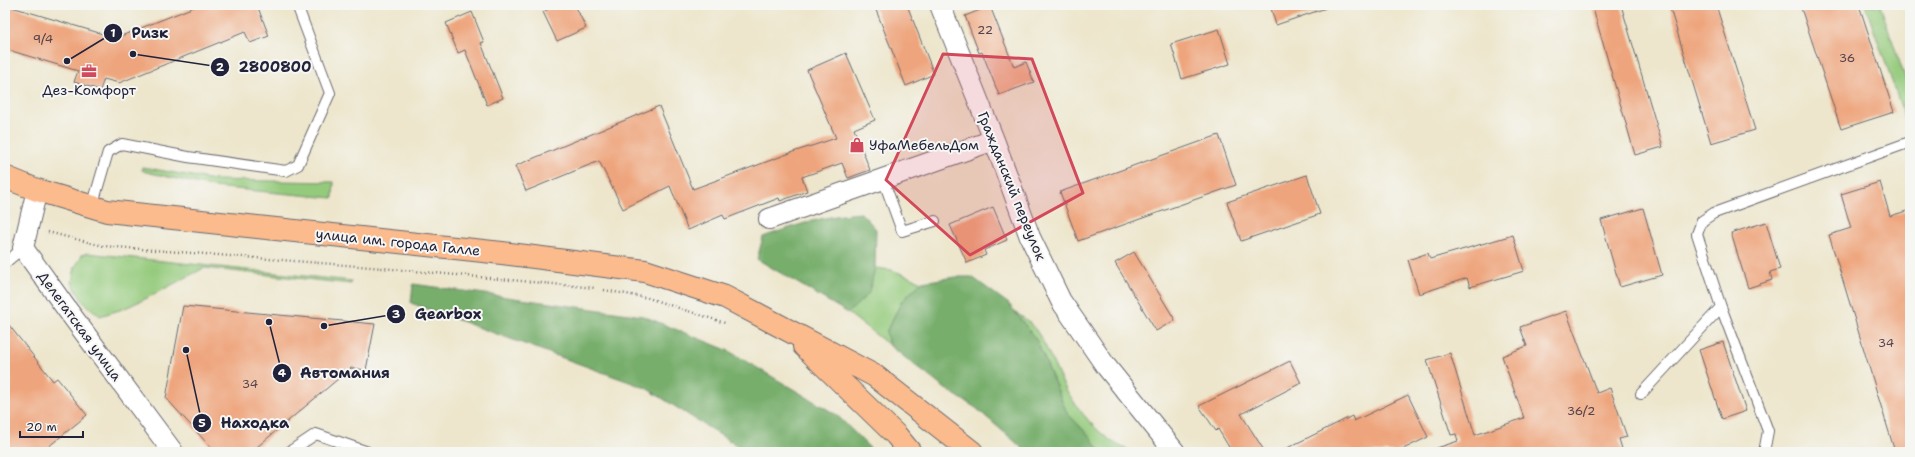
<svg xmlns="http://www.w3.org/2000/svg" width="1915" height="457" font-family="'Shantell Sans',sans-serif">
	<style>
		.green { fill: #94ca7c; stroke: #5b765c }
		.forest { fill: #77ae6c; stroke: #4c6854 }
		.building { fill: #eea57d }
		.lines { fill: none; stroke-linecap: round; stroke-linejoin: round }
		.lane-casing { stroke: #69676e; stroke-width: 12 }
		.street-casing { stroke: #69676e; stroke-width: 22 }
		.primary-casing { stroke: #69676e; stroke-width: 24 }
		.path { stroke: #69676e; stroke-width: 2.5; stroke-dasharray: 1 3; stroke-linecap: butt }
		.lane { stroke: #fff; stroke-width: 10 }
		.street { stroke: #fff; stroke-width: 20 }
		.primary { stroke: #fbbb8d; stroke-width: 22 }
		.marked { fill: #d1495b; fill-opacity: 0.2; stroke: #d1495b; stroke-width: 3; stroke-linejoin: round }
		.labels { text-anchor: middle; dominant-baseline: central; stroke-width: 4; stroke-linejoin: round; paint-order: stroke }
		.number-label { font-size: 12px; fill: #55434c }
		.poi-label { font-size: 14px; fill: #22223b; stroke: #f6f6f2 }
		.street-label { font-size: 14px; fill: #22223b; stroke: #f6f6f2 }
		.leader { fill: none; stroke: #22223b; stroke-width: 1.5 }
		.callout-dot { fill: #22223b; stroke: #f6f6f2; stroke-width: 1.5 }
		.mark-label { font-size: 12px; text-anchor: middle; font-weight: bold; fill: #fff }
		.callout-label { font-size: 15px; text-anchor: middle; font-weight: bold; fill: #22223b; stroke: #f6f6f2; stroke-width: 4; stroke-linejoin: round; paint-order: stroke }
	</style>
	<rect width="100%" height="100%" fill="#f6f6f2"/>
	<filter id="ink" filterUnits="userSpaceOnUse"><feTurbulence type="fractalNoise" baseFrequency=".025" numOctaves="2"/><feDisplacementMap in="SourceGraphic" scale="8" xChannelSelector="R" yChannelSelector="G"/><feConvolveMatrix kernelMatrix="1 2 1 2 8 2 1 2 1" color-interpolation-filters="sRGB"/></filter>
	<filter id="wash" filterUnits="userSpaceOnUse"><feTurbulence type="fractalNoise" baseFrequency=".012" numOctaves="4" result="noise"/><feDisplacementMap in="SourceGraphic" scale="16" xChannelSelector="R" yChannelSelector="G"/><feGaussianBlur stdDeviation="0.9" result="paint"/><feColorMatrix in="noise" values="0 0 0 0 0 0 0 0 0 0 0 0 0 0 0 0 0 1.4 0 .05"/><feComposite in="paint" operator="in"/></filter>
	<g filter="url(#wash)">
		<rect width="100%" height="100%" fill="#ede6cc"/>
		<!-- green -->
		<path class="green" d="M1865,5H1880L1910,92V123L1907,124Z
			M142,167L214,180L334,182L333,198L213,187L146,172L142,170Z
			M87,253L352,281L351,284L204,268L145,299L123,309L100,316L83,302L72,283L75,267L82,255Z
			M875,268L892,270L922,282L902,301L886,332L889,345L848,313L868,293Z
			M1015,312C1020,316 1026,319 1030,323C1046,339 1055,372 1067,391C1083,417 1105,443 1134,452H1100L1091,438L1067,413L1037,341Z"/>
		<!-- forest -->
		<path class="forest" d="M861,213L876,229L875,268L869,293L848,313L757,259L763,237C796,225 827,215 861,213Z
			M955,277H972L1009,304L1037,341L1067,413L1091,438L1100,452H1027L976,408L944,388L889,345L886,332L902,301L922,282Z
			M413,284L643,316L727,350L837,415L874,452H747L646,388L411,303Z"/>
		<g id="blocks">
			<!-- building -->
			<path class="building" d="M5,5L116,38L199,5H257L269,36L250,43L245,32L119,83L104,79L100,90L74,82L78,71L5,49Z
				M557,5H575L586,28L557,41L543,12Z
				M874,5H907L934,74L906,86Z
				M1270,5H1326V8L1276,25Z
				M1592,5H1621L1663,147L1635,155Z
				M1669,5H1716L1755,130L1711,143Z
				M1800,5H1859L1894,112L1841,129Z
				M990,6L1014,67L1026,62L1034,82L999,95L982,52L979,53L965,16Z
				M472,12L484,42L481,43L503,98L487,105L465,50L458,53L446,23Z
				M1219,29L1230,64L1182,79L1171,44Z
				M846,53L875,120L854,129L870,170L848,178L842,163L802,177L807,191L780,201L779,198L725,219L723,215L688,230L670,186L623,209L599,161L526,191L515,166L659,106L693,189L793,152L836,138L807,70Z
				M1219,135L1236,185L1078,241L1060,192Z
				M1307,175L1320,214L1241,241L1227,202Z
				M1880,182L1890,216L1910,210V452H1895L1829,235L1851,228L1841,194Z
				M993,207L1007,240L984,250L986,255L967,263L950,225Z
				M1643,208L1662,275L1620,287L1601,220Z
				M1766,222L1780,269L1770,272L1772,280L1748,288L1731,233Z
				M1513,235L1524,271L1470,287L1467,278L1419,294L1408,260L1428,253L1430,259Z
				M1134,252L1175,320L1156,331L1115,263Z
				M183,306L375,324L366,370L351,368L251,452H215L166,398Z
				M1566,311L1597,393L1610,388L1627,437L1619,439L1623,452H1434V449L1458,441L1456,434L1451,435L1427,360L1450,353L1475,435L1524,418L1502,356L1527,346L1520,327Z
				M5,320L53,381L57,378L87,415L42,452H5Z
				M1723,342L1746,411L1722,419L1699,350Z
				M1290,361L1301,383L1241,414L1265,452H1232L1218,429L1216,431L1199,406Z
				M1408,395L1428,437L1397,452H1279L1352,416L1354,421Z"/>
		</g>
	</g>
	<g filter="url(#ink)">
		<use href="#blocks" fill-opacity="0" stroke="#69676e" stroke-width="1"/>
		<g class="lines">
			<!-- lane casing -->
			<g class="lane-casing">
				<path id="lane" d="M883,179L902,231L935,221
					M92,207L108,152L122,144L188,157L286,171L298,165L330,93L297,5
					M5,263L23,248
					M1641,394L1721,307
					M289,452L316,434L368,452
					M1764,452L1768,431L1721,307L1697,234L1702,221L1714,213L1910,142"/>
			</g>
			<!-- street casing -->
			<g class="street-casing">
				<path id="street" d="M940,5L994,140L1030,237L1061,301L1105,365L1175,452
					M37,190L23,248L66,308L173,452
					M769,219L994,140"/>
			</g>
			<!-- primary casing -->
			<g class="primary-casing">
				<path id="primary" d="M5,177L37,190L107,211L502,253L645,271L725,297L875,376L972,452
					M804,346L896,435L910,452"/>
			</g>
			<!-- path -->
			<path class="path" d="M48,232L103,246L371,267L596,288
				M604,290L648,298L725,323"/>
			<!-- lane -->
			<use href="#lane" class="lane"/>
			<!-- street -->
			<use href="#street" class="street"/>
			<!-- primary -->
			<use href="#primary" class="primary"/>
		</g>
	</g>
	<!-- marked area -->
	<path class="marked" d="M943,54L1032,59L1083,193L970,255L886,180Z"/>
	<!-- icons -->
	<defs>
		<g id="office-bare" transform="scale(1.2)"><path d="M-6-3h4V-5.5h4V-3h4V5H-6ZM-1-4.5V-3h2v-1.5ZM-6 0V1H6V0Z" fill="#d1495b" stroke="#f6f6f2" stroke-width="2.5" paint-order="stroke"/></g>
		<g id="shop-bare" transform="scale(1.2)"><path d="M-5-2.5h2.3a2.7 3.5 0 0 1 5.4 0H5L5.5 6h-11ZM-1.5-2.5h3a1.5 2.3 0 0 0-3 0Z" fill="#d1495b" stroke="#f6f6f2" stroke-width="2.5" paint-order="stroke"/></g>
	</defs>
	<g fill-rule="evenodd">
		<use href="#office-bare" x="89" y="71"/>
		<use href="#shop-bare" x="857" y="145"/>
	</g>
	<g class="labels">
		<!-- number labels -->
		<g class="number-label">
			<text x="985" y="30">22</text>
			<text x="43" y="39">9/4</text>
			<text x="1847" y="58">36</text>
			<text x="1886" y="343">34</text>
			<text x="250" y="384">34</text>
			<text x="1581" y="411">36/2</text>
		</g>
		<!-- poi labels -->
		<g class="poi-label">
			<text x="89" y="90">Дез‑Комфорт</text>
			<text x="869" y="145" text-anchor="start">УфаМебельДом</text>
		</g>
		<!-- street labels -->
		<g class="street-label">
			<text transform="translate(1012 186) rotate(68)">Гражданский переулок</text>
			<text transform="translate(398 242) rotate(6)">улица им. города Галле</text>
			<text transform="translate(80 326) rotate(54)">Делегатская улица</text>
		</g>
	</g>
	<!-- callouts -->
	<path class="leader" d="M67 61L113 33M133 54L220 67M324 326L396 314M269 322L282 373M186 350L202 423"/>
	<g class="callout-dot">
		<circle cx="67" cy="61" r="4"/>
		<circle cx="133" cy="54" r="4"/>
		<circle cx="324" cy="326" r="4"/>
		<circle cx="269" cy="322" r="4"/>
		<circle cx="186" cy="350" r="4"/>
		<circle cx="113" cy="33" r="10"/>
		<circle cx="220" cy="67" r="10"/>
		<circle cx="396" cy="314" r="10"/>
		<circle cx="282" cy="373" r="10"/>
		<circle cx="202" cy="423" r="10"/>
	</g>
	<g class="mark-label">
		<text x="113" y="37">1</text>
		<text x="220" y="71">2</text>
		<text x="396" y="318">3</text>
		<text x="282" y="377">4</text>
		<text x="202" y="427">5</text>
	</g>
	<g class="callout-label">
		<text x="150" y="38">Ризк</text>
		<text x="275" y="72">2800800</text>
		<text x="448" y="319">Gearbox</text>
		<text x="345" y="378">Автомания</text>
		<text x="255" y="428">Находка</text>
	</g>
	<!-- margin -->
	<rect width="1915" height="457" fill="none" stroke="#f6f6f2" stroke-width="20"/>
	<!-- scale -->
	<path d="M20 431v6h63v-6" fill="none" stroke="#22223b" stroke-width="2"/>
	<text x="26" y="431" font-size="12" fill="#22223b" stroke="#f6f6f2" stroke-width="3" paint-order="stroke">20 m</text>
</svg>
